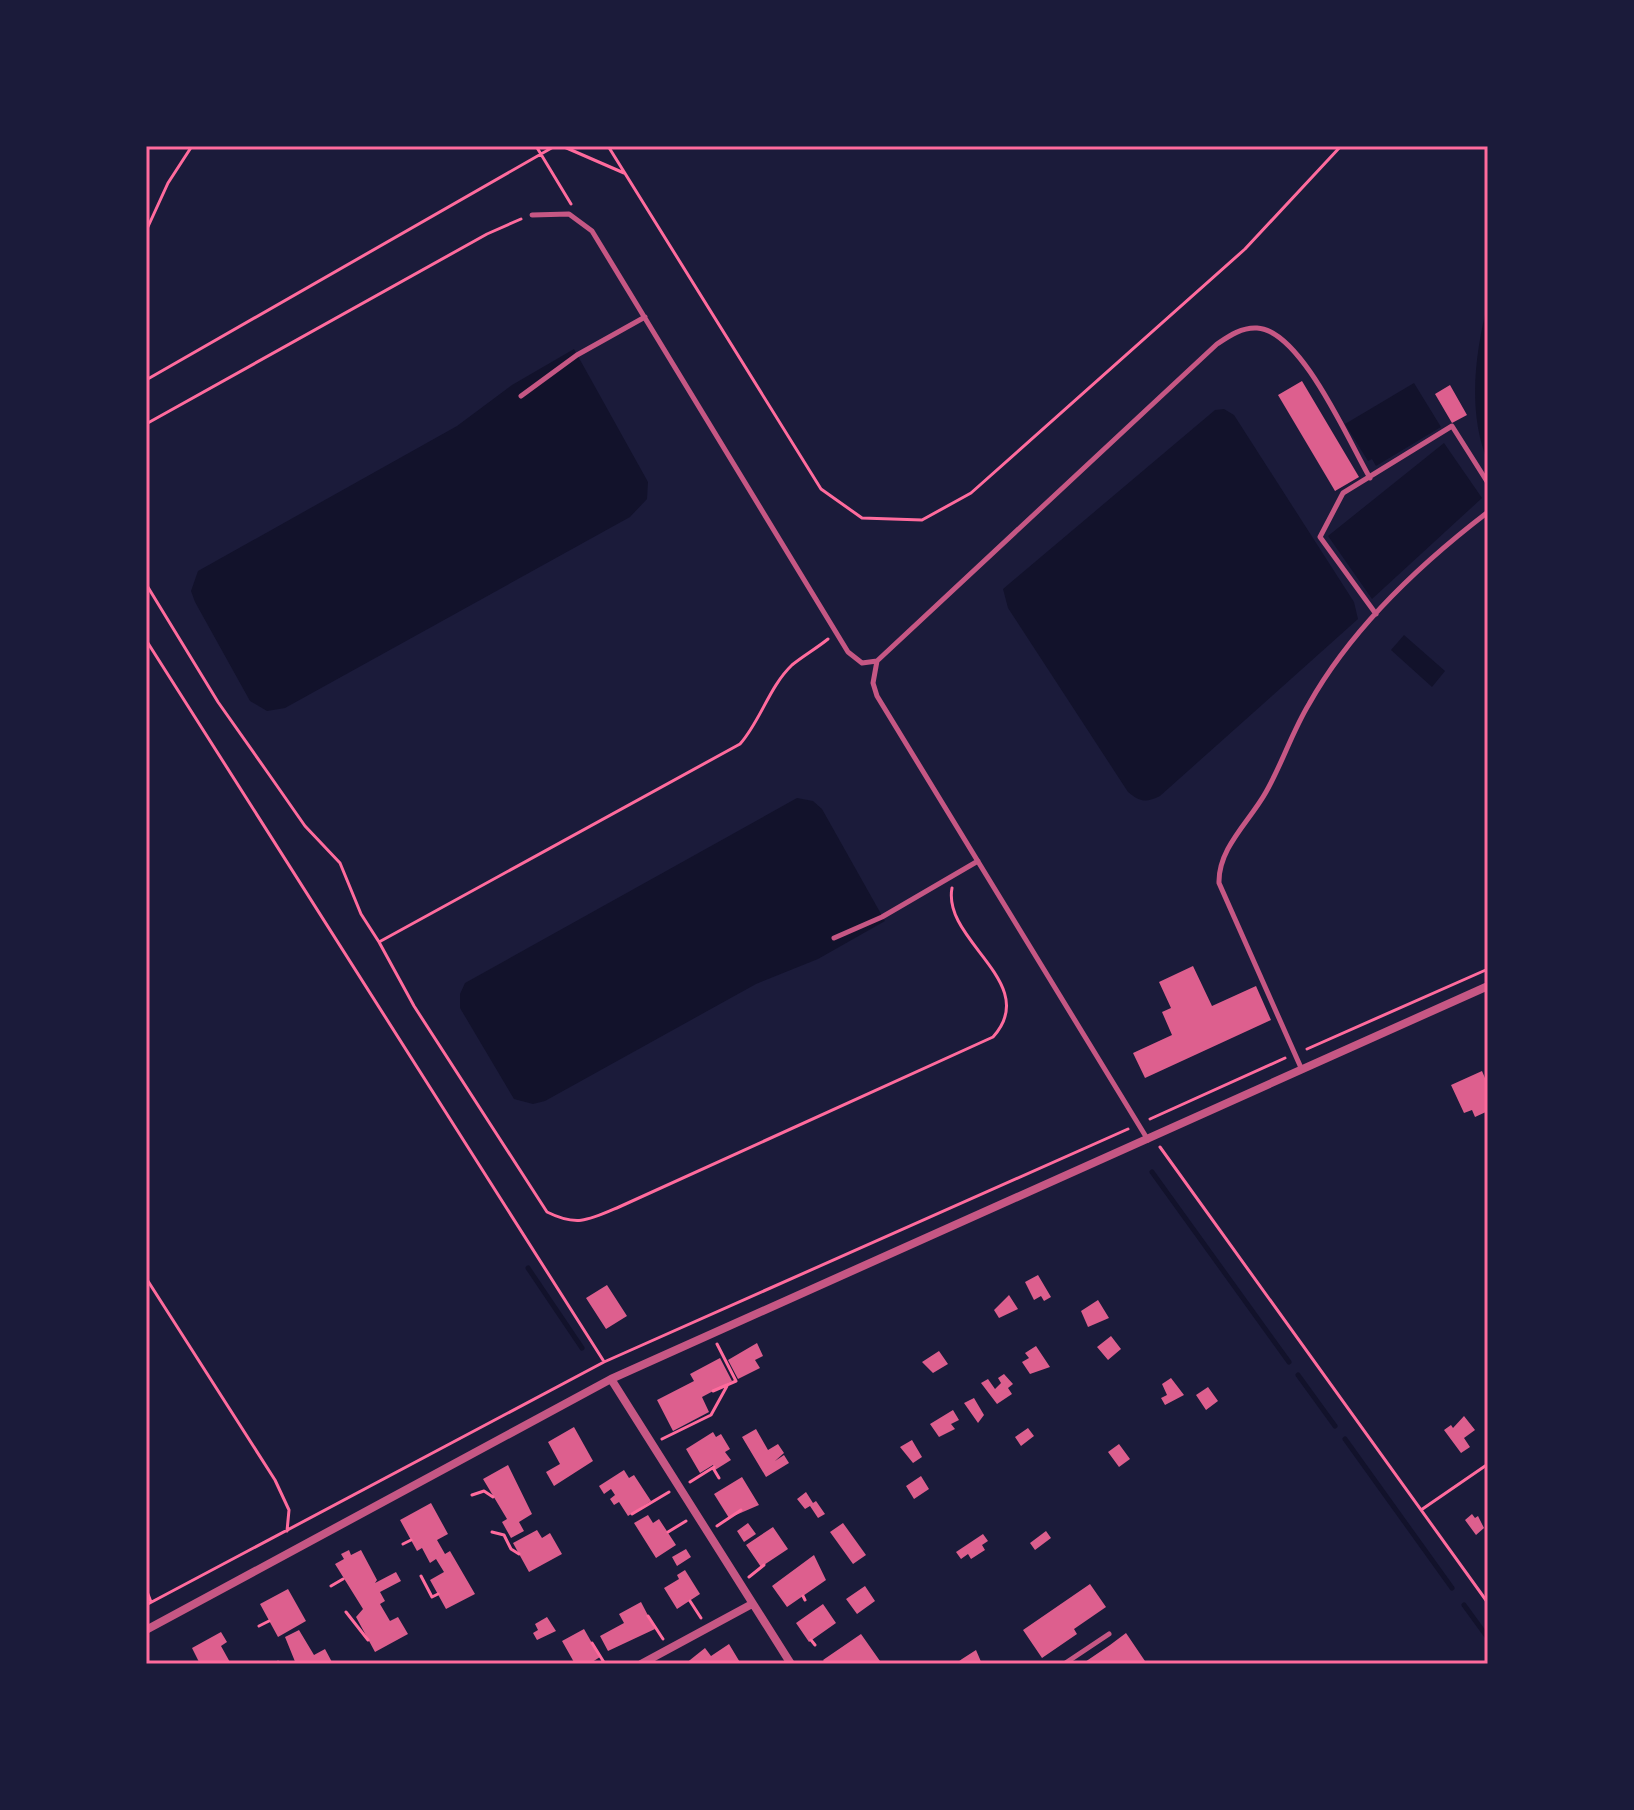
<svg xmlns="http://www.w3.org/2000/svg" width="1634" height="1810" font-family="'DM Sans',sans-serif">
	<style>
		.water { fill: #12122b }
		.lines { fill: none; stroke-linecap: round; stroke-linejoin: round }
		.stream { stroke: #12122b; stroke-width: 5 }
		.building { fill: #dd5f8e }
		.path { stroke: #ff6b9d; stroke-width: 3 }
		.service { stroke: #c65784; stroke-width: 5 }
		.minor { stroke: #c65784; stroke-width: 8 }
		.neatline { fill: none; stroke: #ff6b9d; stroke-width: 3 }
	</style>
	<rect width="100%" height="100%" fill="#1b1b3a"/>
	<!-- water -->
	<path class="water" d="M1488,302V462C1467,412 1475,354 1488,302Z
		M574,349L648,482L647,499L630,517L285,708L267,711L250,701L195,602L191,591L198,571L457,426L512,385Z
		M1414,383L1441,427L1376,466L1372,459L1368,461L1345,424Z
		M1224,409L1234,415L1354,602L1358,619L1160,796C1146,803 1140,802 1128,792L1008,608L1003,589L1215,410Z
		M1444,443L1482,498L1372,599L1328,536Z
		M1404,635L1445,671L1432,687L1391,650Z
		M797,798L813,801L822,809L885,921L818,959L756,984L545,1101L533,1104L514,1099L460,1008V994L465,983Z"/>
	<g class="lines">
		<!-- stream -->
		<path class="stream" d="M1152,1172L1289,1362
			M528,1268L582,1348
			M1298,1375L1335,1426
			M1345,1439L1452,1588
			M1464,1605L1488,1638"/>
	</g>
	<!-- building -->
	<path class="building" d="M1302,381L1359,477L1335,491L1278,395Z
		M1450,385L1467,415L1452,423L1435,394Z
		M1193,966L1212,1006L1256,986L1271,1020L1145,1078L1133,1053L1172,1035L1162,1012L1171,1008L1159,982Z
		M1482,1071L1488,1085V1111L1475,1117L1472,1110L1464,1113L1451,1085Z
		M1038,1275L1051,1297L1044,1301L1041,1296L1034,1300L1025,1282Z
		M607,1285L627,1316L606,1329L586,1298Z
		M1009,1295L1018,1309L999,1318L994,1310Z
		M1098,1300L1109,1318L1088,1327L1081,1311Z
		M1111,1336L1121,1349L1108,1360L1097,1347Z
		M757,1343L763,1356L755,1360L760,1368L738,1379L728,1360Z
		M1036,1346L1050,1367L1030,1374L1022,1362L1029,1358L1025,1353Z
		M939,1351L948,1364L933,1373L922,1362Z
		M720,1358L732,1381L702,1397L709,1412L673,1431L657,1400L694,1381L690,1374Z
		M1004,1374L1013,1384L1008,1388L1012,1394L997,1404L981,1383L988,1379L995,1389L1001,1383L998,1378Z
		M1171,1378L1184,1395L1165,1405L1161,1398L1167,1395L1162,1384Z
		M1208,1387L1218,1401L1206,1410L1196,1395Z
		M974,1398L984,1415L978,1423L964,1403Z
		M953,1410L959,1420L951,1424L955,1429L939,1437L930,1424Z
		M1464,1416L1475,1430L1464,1438L1470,1447L1461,1453L1444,1430L1451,1425L1453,1428Z
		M574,1427L593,1461L554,1486L546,1472L560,1464L548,1442Z
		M1028,1428L1034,1436L1021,1446L1015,1437Z
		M756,1429L768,1450L778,1444L784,1453L775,1461L784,1455L789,1463L766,1477L742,1437Z
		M713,1432L716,1437L721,1434L730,1449L725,1452L731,1460L715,1470L713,1465L700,1473L686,1449Z
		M912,1440L922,1457L913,1463L900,1447Z
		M1119,1444L1130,1459L1119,1467L1108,1452Z
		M508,1465L532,1514L519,1522L524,1531L511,1538L502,1522L507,1519L483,1479Z
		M624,1470L629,1478L634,1475L651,1501L628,1516L619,1502L614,1505L610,1499L615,1495L611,1489L604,1494L599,1486Z
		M921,1476L929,1489L914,1499L906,1486Z
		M742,1477L759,1505L729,1518L714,1494Z
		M806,1492L813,1503L816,1501L825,1514L818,1518L810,1506L805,1509L797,1499Z
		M431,1503L448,1534L437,1540L445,1554L450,1551L475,1594L446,1609L430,1580L444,1572L436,1559L430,1563L422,1548L417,1551L400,1520Z
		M1472,1514L1475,1518L1478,1516L1484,1528L1476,1535L1465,1520Z
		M648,1515L653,1523L659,1519L676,1545L656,1558L634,1523Z
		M748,1523L756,1534L744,1542L737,1531Z
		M843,1523L866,1555L853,1564L830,1532Z
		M773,1527L788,1549L761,1567L746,1545Z
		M537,1530L542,1538L550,1533L562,1554L529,1572L513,1543Z
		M1046,1531L1051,1538L1035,1550L1030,1543Z
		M983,1534L988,1541L982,1545L985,1550L971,1559L968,1554L961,1559L956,1552Z
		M686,1549L691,1557L677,1566L672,1557Z
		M349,1550L351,1555L361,1550L377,1580L375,1583L396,1572L401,1581L380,1592L385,1601L380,1604L390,1621L398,1617L408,1634L375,1652L356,1617L363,1609L335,1564L344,1559L341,1554Z
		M814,1555L826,1580L787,1607L772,1586Z
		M685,1570L700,1594L677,1609L664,1588L679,1579L677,1575Z
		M1090,1584L1106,1607L1074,1629L1077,1634L1042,1658L1023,1630Z
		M865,1586L875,1601L857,1614L846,1599Z
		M288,1589L306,1621L278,1637L260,1604Z
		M641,1602L655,1629L608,1651L600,1636L624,1623L619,1614Z
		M823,1604L836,1623L809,1642L796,1623Z
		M547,1617L556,1631L537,1640L533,1633L538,1630L535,1624Z
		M584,1629L600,1657L589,1664H575L562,1641Z
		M299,1630L314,1655L325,1649L333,1664H296L285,1637Z
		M221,1632L227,1642L221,1646L231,1664H200L192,1648Z
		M1126,1633L1147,1664H1082L1110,1645Z
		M861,1634L880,1661L826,1664L823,1660Z
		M729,1644L741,1664H685L705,1648L711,1656Z
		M976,1650L982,1664H955L962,1659Z"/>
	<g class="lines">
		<!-- path -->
		<path class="path" d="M536,146L571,204
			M562,146L624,173
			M608,146L821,489L862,518L922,520L971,493L1245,249L1341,146
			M146,231L168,183L192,146
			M146,380L555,146
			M146,424L487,234L521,219
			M146,584L218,702L268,773L305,826L340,863L361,914L379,942L740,744C761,720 769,687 792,665C803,656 817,648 828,639
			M146,640L603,1360
			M379,942L414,1006L547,1212C577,1227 589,1220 619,1207L993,1037C1042,983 942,941 952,888
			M1307,1049L1488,969
			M1150,1119L1285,1058
			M1160,1147L1488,1603
			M146,1278L275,1480L289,1510L287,1531
			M713,1391L736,1381L717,1344
			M662,1439L711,1415L727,1386
			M713,1468L719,1478
			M690,1482L714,1467
			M472,1495L484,1491L493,1497
			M1421,1510L1488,1464
			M632,1514L669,1492
			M717,1526L741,1510
			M492,1532L504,1535L511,1549L519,1554
			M668,1532L686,1521
			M403,1544L411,1540
			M421,1576L432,1597L438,1594
			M749,1577L764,1565
			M331,1586L343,1579
			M146,1589L151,1602
			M803,1596L805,1600
			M690,1601L701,1618
			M146,1605L604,1362L1128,1129
			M346,1612L368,1640
			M648,1616L663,1639
			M259,1626L269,1621
			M811,1640L815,1645
			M592,1643L605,1664
			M278,1662L280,1664"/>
		<!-- service -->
		<path class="service" d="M532,215L569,214L592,231L848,652L862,663L877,661
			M521,396L577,355L645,317
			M1376,614L1320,537L1343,493L1452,426L1488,483
			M834,938L882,917L978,861
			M1302,1070L1219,883C1218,848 1250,821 1266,792C1282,764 1292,732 1309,704C1351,629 1420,564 1488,512
			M1148,1140L877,696L873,683L877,661L1217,344C1229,336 1242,327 1257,328C1301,330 1349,442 1370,478
			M1064,1664L1109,1634"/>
		<!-- minor -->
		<path class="minor" d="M611,1379L791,1664
			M146,1630L611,1379L1488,986
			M641,1664L752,1604"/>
	</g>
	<!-- border -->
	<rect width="1634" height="1810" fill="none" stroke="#1b1b3a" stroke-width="296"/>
	<rect x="148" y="148" width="1338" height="1514" class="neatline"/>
</svg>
